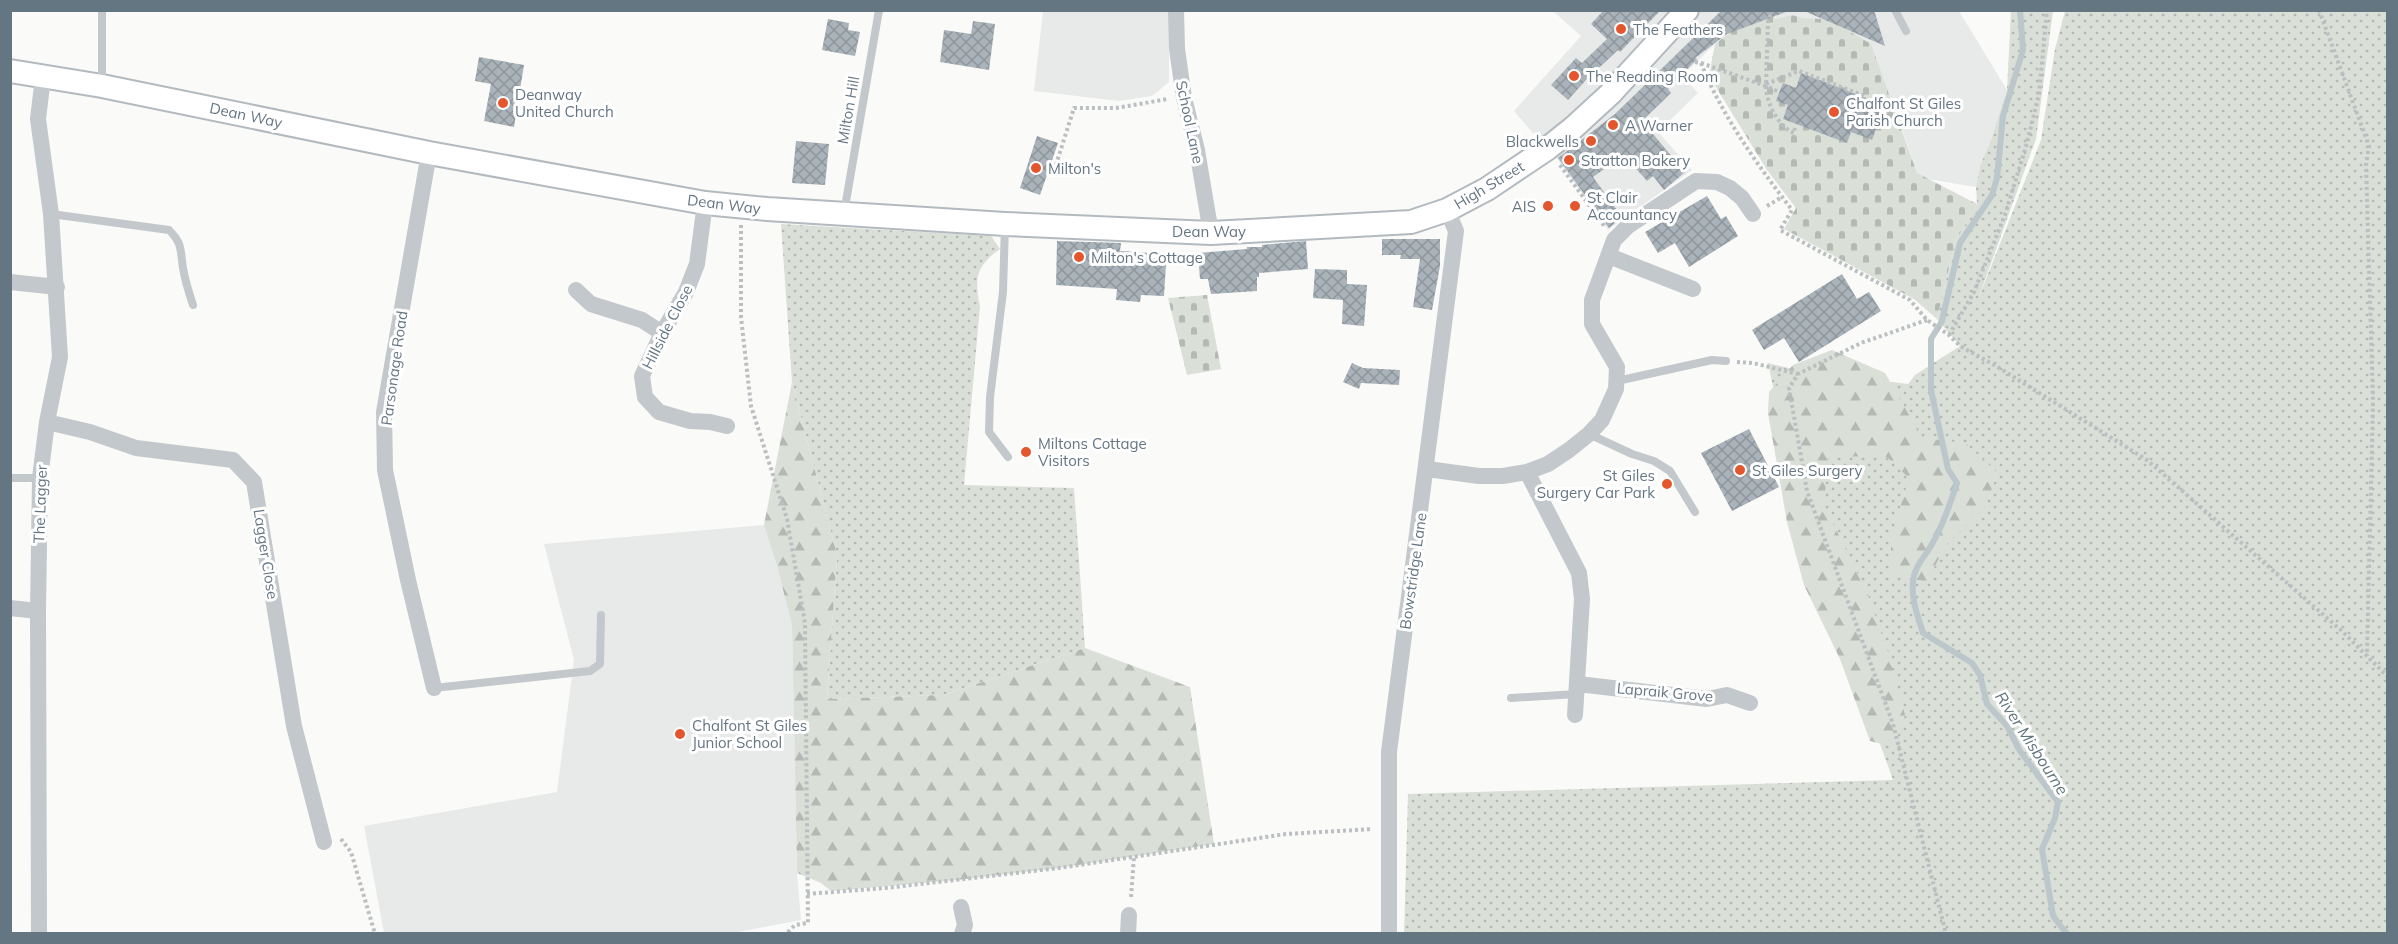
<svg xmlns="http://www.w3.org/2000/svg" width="2398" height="944" font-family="Mulish,sans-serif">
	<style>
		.built { fill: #e8e9e9 }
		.grass { fill: url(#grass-dots) }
		.forest { fill: url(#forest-firs) }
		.cemetery { fill: url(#cemetery-stones) }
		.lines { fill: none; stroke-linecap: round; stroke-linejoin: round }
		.stream { stroke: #bbc7cb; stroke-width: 6 }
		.building { fill: url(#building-cross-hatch) }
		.secondary-casing { stroke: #b3babf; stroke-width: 26 }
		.path { stroke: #bbbfc2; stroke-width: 4; stroke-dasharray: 3 3; stroke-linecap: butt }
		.lane { stroke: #c3c8cc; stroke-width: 8 }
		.street { stroke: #c3c8cc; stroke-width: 16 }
		.secondary { stroke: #fff; stroke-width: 22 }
		.poi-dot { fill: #e4572e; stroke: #fff; stroke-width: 2 }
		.labels { text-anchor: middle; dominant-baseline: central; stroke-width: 6; stroke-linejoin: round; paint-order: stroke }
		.poi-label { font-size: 15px; fill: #657683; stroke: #fff; text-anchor: start }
		.street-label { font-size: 15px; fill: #657683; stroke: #fff }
		.water-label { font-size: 16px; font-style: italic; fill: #60757c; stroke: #fff }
	</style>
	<defs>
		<pattern id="grass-dots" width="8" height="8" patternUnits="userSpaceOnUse" patternTransform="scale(1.5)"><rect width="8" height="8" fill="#dadfd7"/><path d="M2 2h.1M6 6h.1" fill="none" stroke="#b4b9b4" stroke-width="1.8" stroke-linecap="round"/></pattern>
		<pattern id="forest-firs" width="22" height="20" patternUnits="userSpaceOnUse" patternTransform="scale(1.5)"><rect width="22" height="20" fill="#dadfd7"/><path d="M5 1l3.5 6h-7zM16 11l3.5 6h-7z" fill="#b4b9b4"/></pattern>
		<pattern id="cemetery-stones" width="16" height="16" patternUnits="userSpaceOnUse" patternTransform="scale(1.5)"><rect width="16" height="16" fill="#dadfd7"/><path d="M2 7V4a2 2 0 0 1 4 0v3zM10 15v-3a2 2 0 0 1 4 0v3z" fill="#b4b9b4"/></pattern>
		<pattern id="building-cross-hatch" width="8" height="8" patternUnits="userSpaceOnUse" patternTransform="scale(1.5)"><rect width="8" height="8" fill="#aab3b9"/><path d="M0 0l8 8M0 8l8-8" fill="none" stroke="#8e969c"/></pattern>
	</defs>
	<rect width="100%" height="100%" fill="#fafaf8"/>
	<!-- built -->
	<path class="built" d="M1043,11H1169V82L1152,96L1119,101L1034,91Z
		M1553,11H1764L1767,19L1731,32L1715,44L1682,76L1698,93L1658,132L1692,170L1608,230L1541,136L1537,138L1514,111L1581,36Z
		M1773,11H1959L2007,90L1991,140L1980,166L1976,187L1927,179L1917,173L1898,117L1886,92L1823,19L1803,18L1792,15L1776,19Z
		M764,525L777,566L792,625L797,873L801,920L727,934L384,933L364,826L557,792L574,660L544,544Z"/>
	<!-- grass -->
	<path class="grass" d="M2011,11H2053L2036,139L1977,302L2041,140L2055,49L2065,11H2387V933L1404,934L1408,794L1893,780L1804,532L1768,363L1801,371L1908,384L1915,375L1960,346L1937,319L1955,242L1977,204L1976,187L1980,166L1991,140L2007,90Z
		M781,224L991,236L1000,249C976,266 974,278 980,306L964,485L1074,488L1085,648L943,695L827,699L837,555L792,382Z"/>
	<!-- forest -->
	<path class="forest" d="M1832,350L1885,373L1922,438L1965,443L1998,473L1984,508L1945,546L1927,582L1891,574V538L1909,478L1887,457L1828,456L1824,505L1868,595L1888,652L1905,715L1894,747L1870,741L1840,659L1804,585L1787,522L1768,413L1769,392L1793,365Z
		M792,382L837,555L827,699L943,695L1085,648L1190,687L1214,844L1059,868L957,880L831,891L821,883L797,873L792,625L777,566L764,525Z"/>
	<!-- cemetery -->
	<path class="cemetery" d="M1764,11H1773L1775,19L1792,15L1803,18L1823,19L1847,30L1871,44L1917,173L1977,204L1955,242L1937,319L1914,299L1784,229L1796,208L1767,170L1709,76L1715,44L1731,32L1767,19Z
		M1207,295L1221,369L1187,375L1168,298Z"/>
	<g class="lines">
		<!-- stream -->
		<path class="stream" d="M2020,10L2023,50L2003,116L1997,178L1992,195L1960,243L1942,321L1931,339V390L1948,469L1957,483C1950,504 1943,525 1932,544C1925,557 1914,566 1913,582C1911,599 1918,617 1923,633L1972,663L1980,675L1987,704L2007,726L2020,751L2058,802L2055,818L2042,849L2053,916L2067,934"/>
	</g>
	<!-- building -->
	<path class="building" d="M1604,10H1661L1620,52L1618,50L1586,80L1568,100L1551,85L1576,58L1582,63L1607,39L1591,24Z
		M1722,10L1786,12L1727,34L1695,58L1697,59L1668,89L1671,93L1642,121L1685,172L1664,190L1653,176L1647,181L1624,155L1593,177L1622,217L1609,228L1558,158L1615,114Z
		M1802,10H1874L1885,46Z
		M828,19L849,23L848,30L860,32L855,56L822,50Z
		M973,21L995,24L989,70L940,62L944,30L971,34Z
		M479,57L524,65L514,127L484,121L491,84L475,81Z
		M1801,73L1885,105L1872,140L1851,132L1847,143L1783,119L1788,105L1776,101L1783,83L1796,88Z
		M1037,136L1058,143L1040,195L1020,188Z
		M796,141L829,144L825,185L792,183Z
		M1707,196L1721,219L1726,216L1738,236L1689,267L1675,243L1658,253L1645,232Z
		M1382,239H1440V266L1432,310L1413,307L1420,259H1400L1401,255H1382Z
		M1057,241L1121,243L1120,251L1151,253V258L1161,259V264H1166L1164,296L1141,295L1140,302L1116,300L1117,289L1056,285Z
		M1306,241L1308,269L1259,273V277H1257V291L1211,294L1208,279H1200L1198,253L1247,249V247H1262V245Z
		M1315,269L1347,270V284L1367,285L1364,326L1342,324L1343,300L1313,298Z
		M1842,274L1857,299L1869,292L1881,311L1799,362L1784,338L1764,350L1752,330Z
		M1352,363L1363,368L1400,370L1399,385L1361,383L1359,389L1343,382Z
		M1749,429L1779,487L1732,511L1701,453Z"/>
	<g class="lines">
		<!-- secondary casing -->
		<g class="secondary-casing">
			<path id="secondary" d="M10,71L102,86L429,153L705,203L767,209L1005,224L1211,233L1411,222L1447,210L1487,189L1548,148L1573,128L1610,94L1687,10"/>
		</g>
		<!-- path -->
		<path class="path" d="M2319,10L2369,146L2366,165L2373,402L2367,656
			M1695,62L1701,63C1722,116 1757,164 1792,210L1780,230L1910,300L1927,320L1949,335L1960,346L1996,366L2147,460L2343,632L2388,677
			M1701,63L1766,86L1768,22L1770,17L1769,10
			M1766,84L1799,71L1865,96
			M1777,91L1766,86C1766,102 1778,127 1794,133L1795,128
			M1560,165L1605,227
			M1054,171L1074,108H1116L1168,99
			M1767,206L1782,197
			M741,225V317L751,406L787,519L805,623L808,923L795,925L786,934
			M1927,320L1861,343L1798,374L1789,388L1807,491L1893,724L1946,934
			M1949,335L1974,292L2005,215L2027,143L2039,94L2047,10
			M1737,362L1753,363L1798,374
			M341,839L351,852L375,934
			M807,894L886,888L1059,868L1286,834L1373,829
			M1131,897L1134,856"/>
		<!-- lane -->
		<path class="lane" d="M1895,10L1906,31
			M102,85V10
			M844,213L879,10
			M51,214L169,230C183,244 180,250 183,268C185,281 189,293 193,305
			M1005,224L1003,292L990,397L989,432L1008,457
			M1617,381L1712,360L1726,361
			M1589,434L1632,454L1654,461L1670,471L1695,512
			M10,478H40
			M434,688L590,671L600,664L601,615
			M1511,698L1577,694"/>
		<!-- street -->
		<path class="street" d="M1176,10L1177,49L1184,98L1197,150L1211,233
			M429,153L384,412L385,470L408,580L434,688
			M705,203L697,264L686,292L662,333L642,376L645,397L659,412L690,421L710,422L727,426
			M1609,256L1693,289
			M10,282L57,287
			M576,290L591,304L642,320L662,333
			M47,422L90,432L136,448L233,460L254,482L294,726L324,842
			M1427,469L1479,476H1503L1527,472L1548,464L1569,450L1589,434L1602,420L1616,389L1617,367L1592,324V300L1614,240L1628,226L1696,181L1717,182L1730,188L1742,198L1753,214
			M1527,472L1579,573L1582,599L1575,715
			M10,608L38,611
			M1578,684L1707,699L1727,695L1750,703
			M961,907L965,925L962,934
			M39,934L38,611L40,478L47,422L60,357L51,214L38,119L43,77
			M1128,934L1129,915
			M1389,934V752L1456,231L1447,210"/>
		<!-- secondary -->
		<use href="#secondary" class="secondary"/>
	</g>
	<!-- markers -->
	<g class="poi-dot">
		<circle cx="1621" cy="29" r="6"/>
		<circle cx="1574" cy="76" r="6"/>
		<circle cx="503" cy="103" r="6"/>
		<circle cx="1834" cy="112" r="6"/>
		<circle cx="1613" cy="125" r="6"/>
		<circle cx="1591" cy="141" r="6"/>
		<circle cx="1569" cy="160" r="6"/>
		<circle cx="1036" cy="168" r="6"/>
		<circle cx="1548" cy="206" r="6"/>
		<circle cx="1575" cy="206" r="6"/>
		<circle cx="1079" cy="257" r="6"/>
		<circle cx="1026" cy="452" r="6"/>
		<circle cx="1740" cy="470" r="6"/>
		<circle cx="1667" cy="484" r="6"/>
		<circle cx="680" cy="734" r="6"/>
	</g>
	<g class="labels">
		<!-- poi labels -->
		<g class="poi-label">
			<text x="1633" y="29">The Feathers</text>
			<text x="1586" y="76">The Reading Room</text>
			<text x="515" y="94">Deanway<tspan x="515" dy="17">United Church</tspan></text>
			<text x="1846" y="103">Chalfont St Giles<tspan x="1846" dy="17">Parish Church</tspan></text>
			<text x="1625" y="125">A Warner</text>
			<text x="1579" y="141" text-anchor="end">Blackwells</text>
			<text x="1581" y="160">Stratton Bakery</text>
			<text x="1048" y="168">Milton's</text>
			<text x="1587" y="197">St Clair<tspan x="1587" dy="17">Accountancy</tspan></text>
			<text x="1536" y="206" text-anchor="end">AIS</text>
			<text x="1091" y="257">Milton's Cottage</text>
			<text x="1038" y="443">Miltons Cottage<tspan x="1038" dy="17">Visitors</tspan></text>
			<text x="1752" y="470">St Giles Surgery</text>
			<text x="1655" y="475" text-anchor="end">St Giles<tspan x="1655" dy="17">Surgery Car Park</tspan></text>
			<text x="692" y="725">Chalfont St Giles<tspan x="692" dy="17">Junior School</tspan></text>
		</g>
		<!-- street labels -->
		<g class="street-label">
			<text transform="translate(848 110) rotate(-80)">Milton Hill</text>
			<text transform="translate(246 115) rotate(12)">Dean Way</text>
			<text transform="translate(1190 122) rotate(78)">School Lane</text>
			<text transform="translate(1489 185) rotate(-31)">High Street</text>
			<text transform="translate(724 204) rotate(7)">Dean Way</text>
			<text x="1209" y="231">Dean Way</text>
			<text transform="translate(667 327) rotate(-63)">Hillside Close</text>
			<text transform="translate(394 368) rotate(-82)">Parsonage Road</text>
			<text transform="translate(40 504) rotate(-88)">The Lagger</text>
			<text transform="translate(266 554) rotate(81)">Lagger Close</text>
			<text transform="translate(1413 571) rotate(-82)">Bowstridge Lane</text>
			<text transform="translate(1665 692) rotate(5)">Lapraik Grove</text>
		</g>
		<!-- water labels -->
		<g class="water-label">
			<text transform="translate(2032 743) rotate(57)">River Misbourne</text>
		</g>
	</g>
	<!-- border -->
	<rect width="2398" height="944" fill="none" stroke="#657683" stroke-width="24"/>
</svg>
